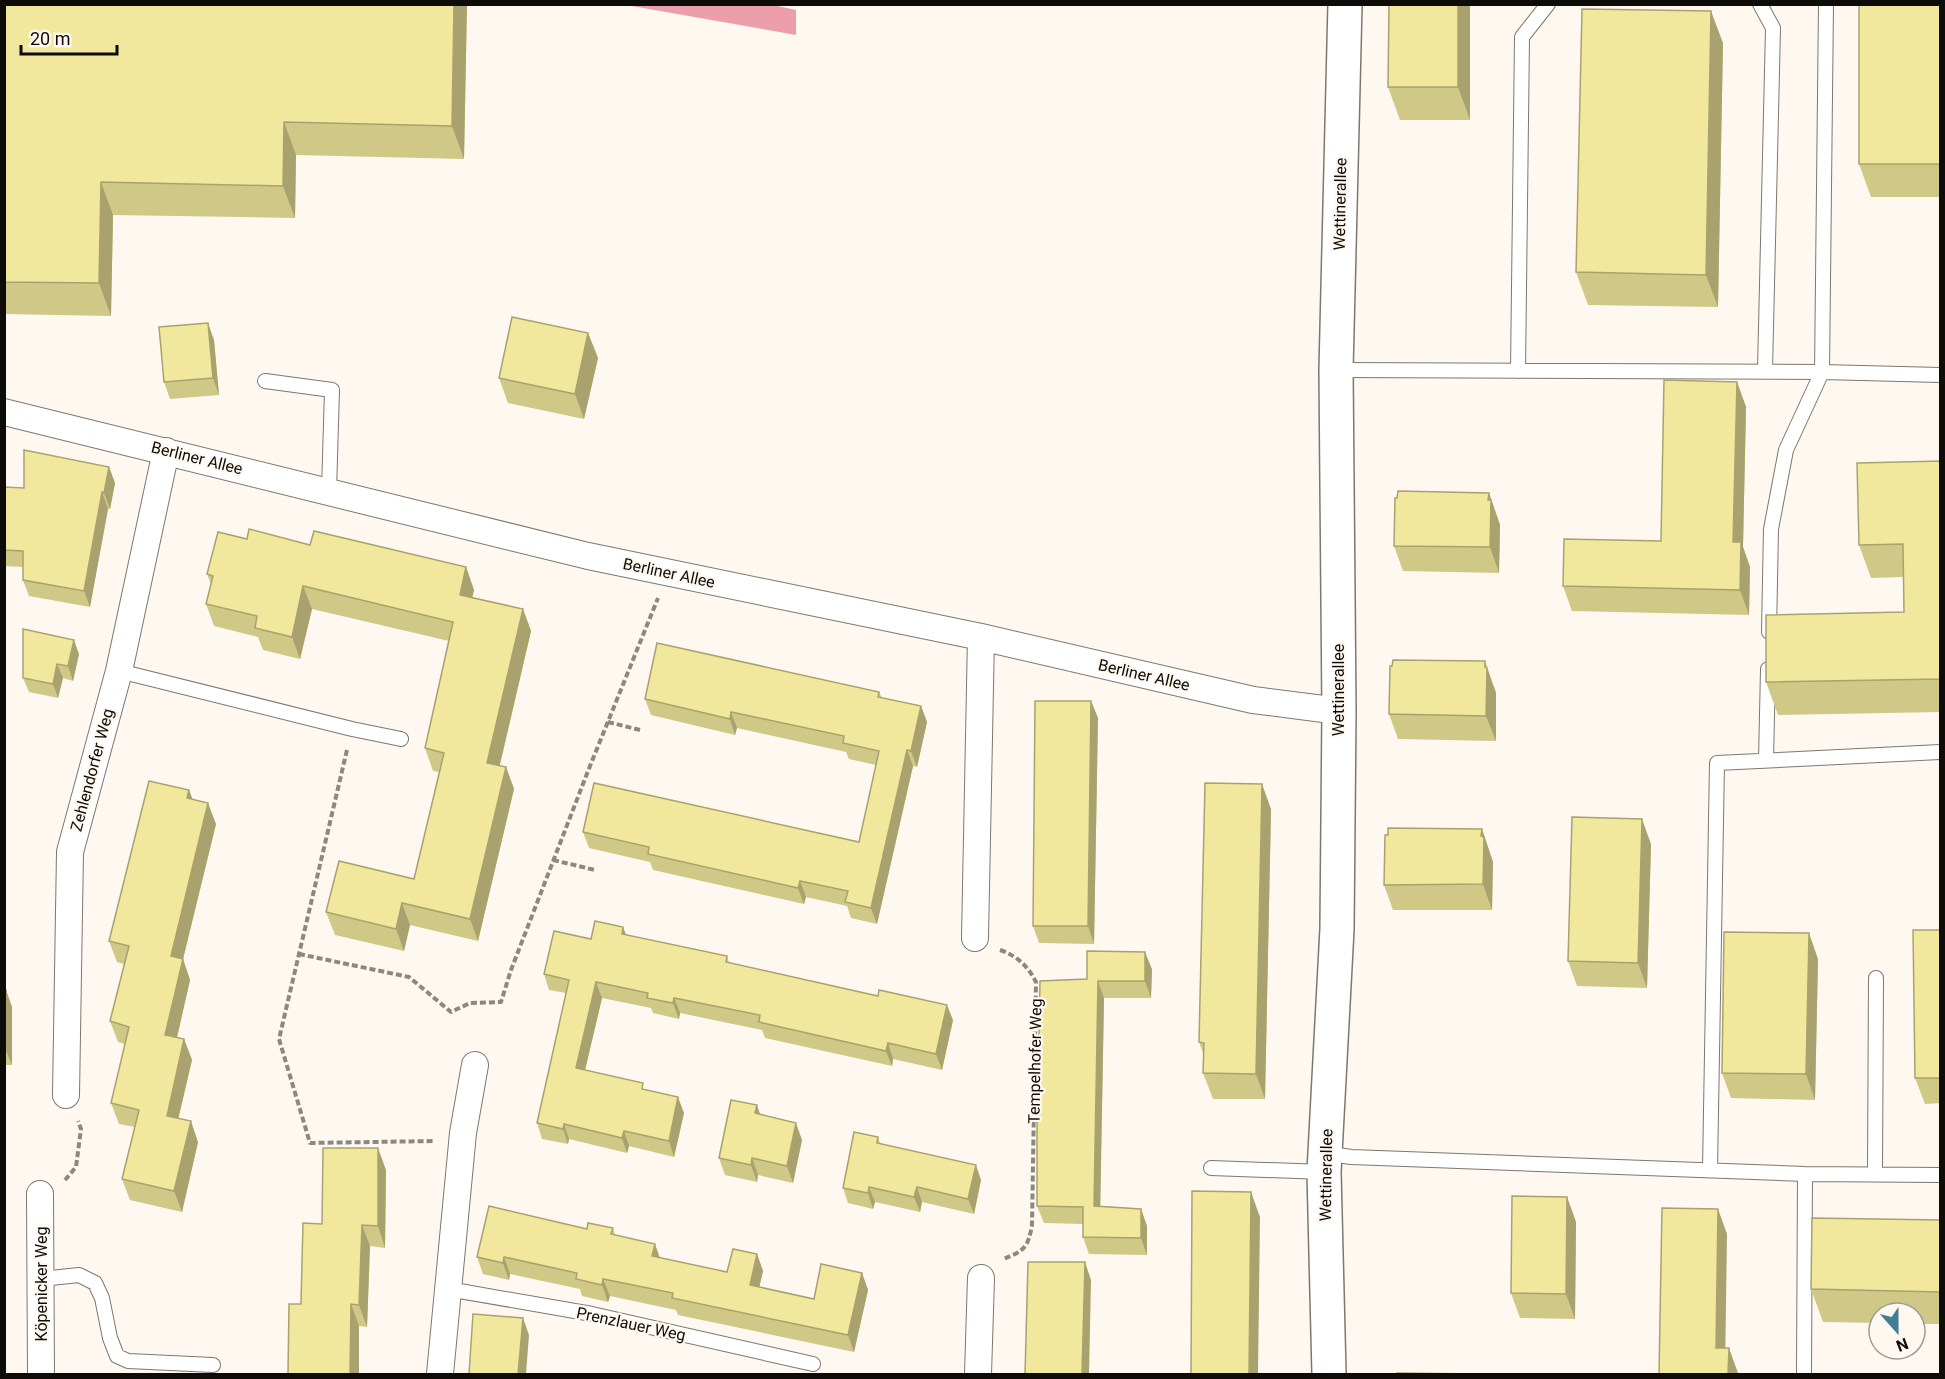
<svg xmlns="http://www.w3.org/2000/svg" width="1945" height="1379" font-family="Roboto,sans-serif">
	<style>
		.forest { fill: #ec9eaa }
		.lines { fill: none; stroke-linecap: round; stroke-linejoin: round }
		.service-casing { stroke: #7e776e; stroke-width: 16 }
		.minor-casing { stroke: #7e776e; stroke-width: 28 }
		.tertiary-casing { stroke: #7e776e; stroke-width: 36 }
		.path { stroke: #8b8781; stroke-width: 4; stroke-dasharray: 6 3; stroke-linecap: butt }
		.service { stroke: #fff; stroke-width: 14 }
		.minor { stroke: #fff; stroke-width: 26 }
		.tertiary { stroke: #fff; stroke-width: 33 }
		.wall { fill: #cfc887 }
		.shaded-wall { fill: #a9a26e }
		.building { fill: #f1e89d; stroke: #a9a26e; stroke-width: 1.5 }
		.labels { text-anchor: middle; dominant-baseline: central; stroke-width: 4.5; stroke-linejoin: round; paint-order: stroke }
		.street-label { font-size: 16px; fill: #0e0c09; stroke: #fff8f0 }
	</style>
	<rect width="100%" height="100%" fill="#fff8f0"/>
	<!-- forest -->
	<path class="forest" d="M626,5H773L796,10V35Z"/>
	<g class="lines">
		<!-- service casing -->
		<g class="service-casing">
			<path id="service" d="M1760,4L1773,28L1765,370
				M1337,370L1822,372L1826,4
				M1518,371L1522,37L1548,4
				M265,381L332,390L329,491
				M1769,632L1771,529L1786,450L1822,372L1940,375
				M119,671L352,729L401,739
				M1766,760L1768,669
				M1325,1153L1351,1157L1805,1174L1940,1175
				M1211,1168L1324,1172
				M1710,1170L1717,763L1940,752
				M1875,1173L1876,978
				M41,1279L79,1275L95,1283L102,1298L110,1338L117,1356L128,1361L213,1365
				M448,1289L592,1314L813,1364
				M1804,1374L1805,1174"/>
		</g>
		<!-- minor casing -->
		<g class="minor-casing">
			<path id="minor" d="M4,412L588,556L981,637L1253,700L1339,711
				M975,938L981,637
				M66,1095L70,852L119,671L166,451
				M40,1194L41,1374
				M440,1374L463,1133L475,1065
				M978,1374L981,1278"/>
		</g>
		<!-- tertiary casing -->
		<g class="tertiary-casing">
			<path id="tertiary" d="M1329,1374L1324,1172L1337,929L1339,711L1336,370L1345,4"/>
		</g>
		<!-- path -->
		<path class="path" d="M608,722L640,730
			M347,750L279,1039L310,1143L435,1141
			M553,860L595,870
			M1000,950C1017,956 1028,966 1036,982L1032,1225C1028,1248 1024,1251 1003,1259
			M299,954L409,977L451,1012L470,1003L501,1002L511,970L588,771L658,598
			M65,1180L76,1167L81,1129L78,1121"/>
		<!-- service -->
		<use href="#service" class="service"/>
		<!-- minor -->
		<use href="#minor" class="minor"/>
		<!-- tertiary -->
		<use href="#tertiary" class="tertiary"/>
	</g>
	<!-- wall -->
	<path class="wall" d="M4,4H467L464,159L296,155L295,218L113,215L111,316L4,314Z
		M1470,4V120H1400L1388,87Z
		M1941,4V197H1871L1859,164Z
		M1723,43L1718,307L1588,305L1576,272Z
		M588,333L598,358L584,419L508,403L499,378Z
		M214,340L219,395L170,399L164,382Z
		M1737,382L1746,407L1743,547L1750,567L1749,615L1572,611L1563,586L1661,541Z
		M1941,461V712L1778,715L1766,682L1904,612L1903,577L1871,578L1859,545Z
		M109,467L115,483L110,509H108L90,607L29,596L23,580V567L4,566V487L24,488Z
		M1489,493L1500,525L1499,573L1403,571L1394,546Z
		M247,539L310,545L466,567L474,590L472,597L523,609L531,631L500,765L506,767L514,789L478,941L410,925L404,951L335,935L326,912L414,879L439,772L433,771L425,748L449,641L312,609L300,659L263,650L258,637L214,626L206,604L211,584L207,574Z
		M79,654L73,681L63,678L58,698L29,692L23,678Z
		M1494,686L1496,693V741L1398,739L1389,714Z
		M879,692L882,698L921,706L927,722L917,767L913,766L877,924L851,918L847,906L806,897L804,904L653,870L650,862L589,848L583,832L859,842L876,765L849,759L846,752L737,728L735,735L651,715L645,699Z
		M1091,701L1098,718L1094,944L1039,943L1033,926Z
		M189,790L192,799L216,824L183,959L190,980L177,1037L184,1039L192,1060L178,1119L198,1142L182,1212L130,1200L122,1179L135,1127L119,1124L111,1103L125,1044L118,1042L110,1021L124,964L117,962L109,941Z
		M1271,809L1265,1099H1213L1203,1073L1204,1056L1199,1042Z
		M1482,829L1493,862L1492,910H1393L1384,885Z
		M1651,844L1647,988L1577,986L1568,961Z
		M1941,930V1103L1925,1104L1915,1078Z
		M626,935L727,956L729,963L953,1020L942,1070L893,1059L892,1066L765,1038L762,1030L680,1013L679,1019L653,1013L651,1008L602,998L585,1070L646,1090L684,1113L674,1157L629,1146L627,1153L569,1139L568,1144L542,1139L537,1123L566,993L549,990L544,974Z
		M1818,959L1815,1100L1731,1098L1722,1073Z
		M1152,969L1151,998H1104L1100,1206L1141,1209L1147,1226V1255L1089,1254L1083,1237V1224L1044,1223L1037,1206L1087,979Z
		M4,990H6L12,1007V1065H4Z
		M760,1115L802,1140L793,1183L758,1175L757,1182L725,1175L719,1158Z
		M878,1137L880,1143L981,1180L974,1214L922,1202L920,1212L875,1202L873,1209L848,1203L843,1188Z
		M386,1170L385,1248L370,1246L367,1327L359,1326V1374H288L301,1304Z
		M1567,1197L1576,1222L1575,1319L1520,1318L1511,1293Z
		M1941,1220V1324H1915V1313H1879V1323L1823,1322L1811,1289Z
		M613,1228L615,1235L660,1258L727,1272L757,1254L763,1271L759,1287L814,1299L862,1273L868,1290L854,1352L678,1315L676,1310L610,1296L608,1302L582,1296L580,1289L510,1274L509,1280L483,1274L477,1257L587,1229Z"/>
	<!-- shaded-wall -->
	<path class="shaded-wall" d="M454,4H467L464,159L452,126Z
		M1458,4H1470V120L1458,87Z
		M1711,11L1723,43L1718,307L1706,275Z
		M284,122L296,155L295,218L283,186Z
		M101,182L113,215L111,316L99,283Z
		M208,323L214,340L219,395L213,378Z
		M588,333L598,358L584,419L575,394Z
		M1737,382L1746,407L1743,547L1750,567L1749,615L1740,590L1733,542Z
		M109,467L115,483L110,509L104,493Z
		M102,492L108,509L90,607L84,591Z
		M1489,493L1500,525L1499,573L1490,547Z
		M466,567L474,590L468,617L460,595Z
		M303,586L312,609L300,659L292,637Z
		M523,609L531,631L495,785L487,763Z
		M74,640L79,654L73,681L68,666Z
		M1485,661L1496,693V741L1486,716Z
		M57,664L63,678L58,698L53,684Z
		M1091,701L1098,718L1094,944L1088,926Z
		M921,706L927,722L917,767L911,751Z
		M731,712L737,728L735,735L730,719Z
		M907,750L913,766L877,924L871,908Z
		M506,767L514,789L478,941L470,919Z
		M1262,784L1271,809L1265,1099L1256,1074Z
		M189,790L197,811L187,798Z
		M208,803L216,824L183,959L190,980L173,1055L165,1035L171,956Z
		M1642,819L1651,844L1647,988L1638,963Z
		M1482,829L1493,862L1492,910L1483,884Z
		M800,881L806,897L804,904L798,888Z
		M402,903L410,925L404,951L396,929Z
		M623,927L629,942L622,934Z
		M1809,933L1818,959L1815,1100L1806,1074Z
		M1145,952L1152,969L1151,998L1145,981Z
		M1098,981L1104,998L1100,1223L1094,1206Z
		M596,982L602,998L582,1083L576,1068Z
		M6,990L12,1007V1065L5,1048Z
		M674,998L680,1013L679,1019L673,1003Z
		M947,1005L953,1020L942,1070L936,1054Z
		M184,1039L192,1060L174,1137L167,1116Z
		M888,1043L893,1059L892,1066L886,1051Z
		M678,1097L684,1113L674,1157L669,1141Z
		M757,1105L763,1123L755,1113Z
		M191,1121L198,1142L182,1212L174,1191Z
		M796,1123L802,1140L793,1183L787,1166Z
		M564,1124L569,1139L568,1144L563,1129Z
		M624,1131L629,1146L627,1153L622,1138Z
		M378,1148L386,1170L385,1248L378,1226Z
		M752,1158L758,1175L757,1182L751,1165Z
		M976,1165L981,1180L974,1214L968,1199Z
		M869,1187L875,1202L873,1209L868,1193Z
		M917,1187L922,1202L920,1212L914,1197Z
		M1251,1192L1260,1217L1258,1374H1249Z
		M1567,1197L1576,1222L1575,1319L1566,1294Z
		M1141,1209L1147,1226V1255L1141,1238Z
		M1718,1209L1727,1234L1725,1373L1716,1348Z
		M362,1225L370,1246L367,1327L359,1305Z
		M655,1244L661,1261L652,1256Z
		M757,1254L763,1271L756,1302L750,1285Z
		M504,1257L510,1274L509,1280L503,1263Z
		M1085,1262L1091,1280L1089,1374H1082Z
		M862,1273L868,1290L854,1352L848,1335Z
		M603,1279L610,1296L608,1302L602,1285Z
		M351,1304L359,1326V1374H350Z
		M523,1318L529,1335L526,1374H518Z
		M1729,1348L1738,1373V1374H1728Z"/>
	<!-- building -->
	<path class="building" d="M4,4H454L452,126L284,122L283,186L101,182L99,283L4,282Z
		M1389,4H1458V87H1388Z
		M1859,4H1941V164H1859Z
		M1582,9L1711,11L1706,275L1576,272Z
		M512,317L588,333L575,394L499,378Z
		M208,323L213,378L164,382L159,327Z
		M1664,380L1737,382L1733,542H1741L1740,590L1563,586L1564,539L1661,541Z
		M24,450L109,467L104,493L102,492L84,591L23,580V551L4,550V487L24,488Z
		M1941,461V679L1766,682V615L1904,612L1903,544L1859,545L1857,463Z
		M1398,491L1489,493L1488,500H1491L1490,547L1394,546L1395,498H1397Z
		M249,529L310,545L314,531L466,567L460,595L523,609L487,763L506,767L470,919L402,903L396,929L326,912L339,861L414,879L444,753L425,748L453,622L303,586L292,637L255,628L257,616L206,604L213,576L207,574L218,532L247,539Z
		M23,629L74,640L68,666L57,664L53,684L23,678Z
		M657,643L879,692L878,697L921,706L911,751L907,750L871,908L845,902L848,891L800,881L798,888L648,854L649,847L583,832L594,783L859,842L879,751L843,743L844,736L731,712L730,719L645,699Z
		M1393,660L1485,661V667L1487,668L1486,716L1389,714L1390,666H1392Z
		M1035,701H1091L1088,926H1033Z
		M149,781L189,790L187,798L208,803L171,956L183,959L165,1035L184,1039L167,1116L191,1121L174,1191L122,1179L139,1110L111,1103L129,1027L110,1021L129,946L109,941Z
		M1205,783L1262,784L1256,1074L1203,1073L1204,1043L1199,1042Z
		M1572,817L1642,819L1638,963L1568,961Z
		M1388,828L1482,829L1481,836L1484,837L1483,884L1384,885L1385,835H1388Z
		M595,921L623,927L622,934L727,956L726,962L878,996L879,990L947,1005L936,1054L888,1043L886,1051L759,1022L760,1015L674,998L673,1003L647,998L648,993L596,982L576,1068L643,1083L642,1089L678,1097L669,1141L624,1131L622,1138L564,1124L563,1129L537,1123L569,980L544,974L554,931L591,939Z
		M1913,930H1941V1078H1915Z
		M1724,932L1809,933L1806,1074L1722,1073Z
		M1087,951L1145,952V981H1098L1094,1206L1141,1209V1238L1083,1237V1207L1037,1206V1130L1040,981L1087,979Z
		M4,990H6L5,1048H4Z
		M731,1100L757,1105L755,1113L796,1123L787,1166L752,1158L751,1165L719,1158Z
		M854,1132L878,1137L877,1143L976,1165L968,1199L917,1187L914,1197L869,1187L868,1193L843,1188Z
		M323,1148H378V1226L362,1225L359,1305L351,1304L350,1374H288L289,1304H301L303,1223L322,1224Z
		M1192,1191L1251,1192L1249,1374H1191Z
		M1512,1196L1567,1197L1566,1294L1511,1293Z
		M489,1206L587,1229L588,1223L613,1228L611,1234L655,1244L652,1256L727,1272L733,1249L757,1254L750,1285L814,1299L821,1264L862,1273L848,1335L672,1298L673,1293L603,1279L602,1285L576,1279L577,1273L504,1257L503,1263L477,1257Z
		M1662,1208L1718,1209L1716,1348H1729L1728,1374H1659Z
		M1812,1218L1941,1220V1292L1811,1289Z
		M1028,1262H1085L1082,1374H1025Z
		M473,1314L523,1318L518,1374H469Z
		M1397,1373L1479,1374H1397Z"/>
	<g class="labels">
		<!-- street labels -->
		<g class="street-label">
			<text transform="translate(1340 204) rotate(-89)">Wettinerallee</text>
			<text transform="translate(197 458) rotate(14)">Berliner Allee</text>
			<text transform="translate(669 573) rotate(12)">Berliner Allee</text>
			<text transform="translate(1144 675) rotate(13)">Berliner Allee</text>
			<text transform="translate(1338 690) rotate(-90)">Wettinerallee</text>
			<text transform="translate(92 770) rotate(-75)">Zehlendorfer Weg</text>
			<text transform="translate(1035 1061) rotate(-89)">Tempelhofer Weg</text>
			<text transform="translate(1326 1175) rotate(-89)">Wettinerallee</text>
			<text transform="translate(41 1284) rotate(-90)">Köpenicker Weg</text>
			<text transform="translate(631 1324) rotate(12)">Prenzlauer Weg</text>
		</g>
	</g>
	<!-- border -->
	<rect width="1945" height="1379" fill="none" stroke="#0e0c09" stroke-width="12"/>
	<!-- north arrow -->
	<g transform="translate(1897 1331) rotate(159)"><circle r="28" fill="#fff8f0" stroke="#9f9a94" stroke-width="1.5"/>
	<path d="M0-4.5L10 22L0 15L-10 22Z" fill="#427e95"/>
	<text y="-9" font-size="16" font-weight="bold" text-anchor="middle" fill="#0e0c09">N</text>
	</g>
	<!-- scale -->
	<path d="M21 45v9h96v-9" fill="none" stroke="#0e0c09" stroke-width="3"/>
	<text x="30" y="45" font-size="18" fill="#0e0c09" stroke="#fff8f0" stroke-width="4.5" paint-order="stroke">20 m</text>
</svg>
